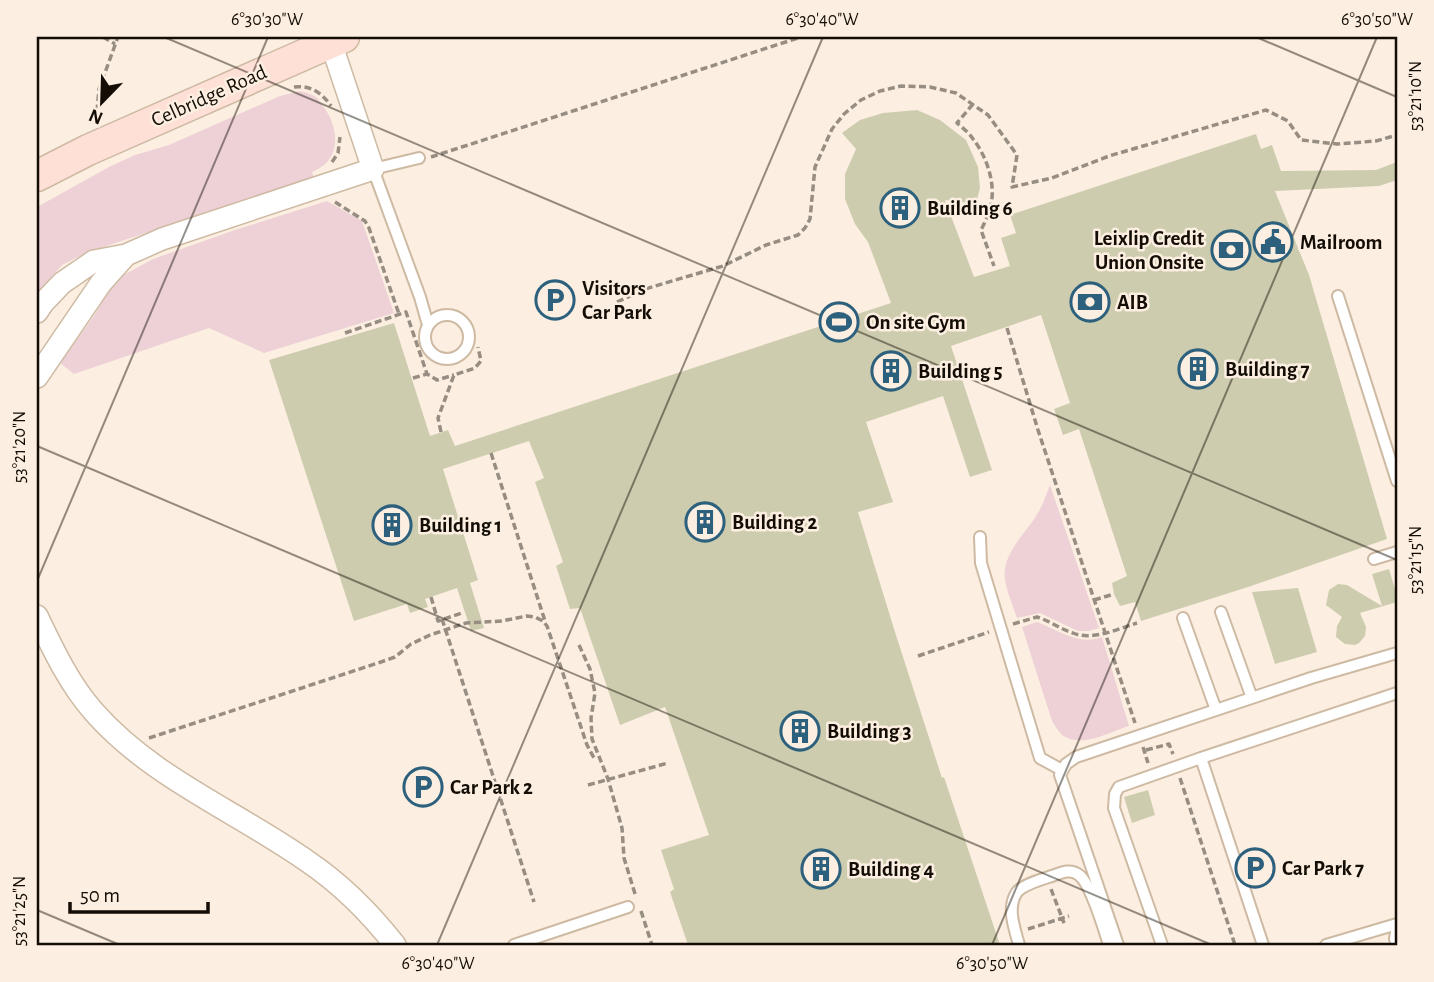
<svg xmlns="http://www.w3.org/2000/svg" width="1434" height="982" font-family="'Alegreya Sans',sans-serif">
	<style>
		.green { fill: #edd1d6 }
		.building { fill: #ceccaf }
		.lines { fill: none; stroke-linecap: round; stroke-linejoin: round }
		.service-casing { stroke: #cebaa3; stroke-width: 14 }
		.minor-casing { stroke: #cebaa3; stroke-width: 24 }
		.secondary-casing { stroke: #cebaa3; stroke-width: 33 }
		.path { stroke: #978d82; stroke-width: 3.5; stroke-dasharray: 7 3.5; stroke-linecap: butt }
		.service { stroke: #fff; stroke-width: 10 }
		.minor { stroke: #fff; stroke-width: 21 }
		.secondary { stroke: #ffe0d7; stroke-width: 30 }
		.ticks { fill: none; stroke: #130d05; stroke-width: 2; stroke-opacity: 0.45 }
		.labels { text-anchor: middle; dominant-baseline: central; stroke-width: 5; stroke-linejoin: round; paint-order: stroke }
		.street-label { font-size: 21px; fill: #130d05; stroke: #fcefe1 }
		.poi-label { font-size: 21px; font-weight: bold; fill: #130d05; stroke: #fcefe1; text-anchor: start }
		.neatline { fill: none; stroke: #130d05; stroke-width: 2.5 }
		.ticks-label { font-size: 18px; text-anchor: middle; fill: #130d05 }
	</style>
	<rect width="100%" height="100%" fill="#fcefe1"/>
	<!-- green -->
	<path class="green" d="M300,91C304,92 312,94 316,97C319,99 320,103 323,106C339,127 343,160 312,172L314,178L88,252L62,265L37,293V207L109,167L135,155L169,145L280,96Z
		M327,201L362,221L394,313L264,353L209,328L74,374L60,363L94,316L116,279L153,259L235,230Z
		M1050,485L1099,628L1089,631H1078L1040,613L1017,618C1013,606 1007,592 1005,580C1001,553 1027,533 1039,511C1044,503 1046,494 1050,485Z
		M1037,622C1058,630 1079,646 1102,637L1129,726C1109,732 1082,749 1062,735C1058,731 1055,726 1052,721L1022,627Z"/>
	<!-- building -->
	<path class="building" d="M917,110L940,120L966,140L978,167L980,188L976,204L945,200L974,277L1010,266L1001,238L1016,233L1010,215L1256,134L1261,149L1272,145L1281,171L1376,170L1397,162V180L1379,186L1275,191L1309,275L1387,539L1248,587L1141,621L1135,602L1120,606L1114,594L1112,583L1127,576L1079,429L1063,435L1054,409L1070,403L1041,315L951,346L992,470L970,477L943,396L866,422L893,502L858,512L895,632L942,778L944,777L1000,945H688L670,892L674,889L661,850L709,835L665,707L620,725L580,608L570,609L556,566L563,562L535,482L544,478L529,441L443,469L478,580L470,583L484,628L471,631L457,588L425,599L428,607L410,613L407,604L354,621L269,360L394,323L430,436L448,430L455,446L891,303L868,242L855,224L845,199V174L856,149L842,133L860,120L883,113Z
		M1389,569L1397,596V602L1360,613L1366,627L1365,636L1359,643L1355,645L1345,644L1336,637L1337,626L1342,617L1326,605L1329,590L1338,584L1347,585L1382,606L1372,574Z
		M1298,588L1317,652L1275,664L1252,592Z
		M1148,790L1155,815L1132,823L1124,797Z"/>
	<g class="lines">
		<!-- service casing -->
		<g class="service-casing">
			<path id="service" d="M419,158L373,169L420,297L428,325
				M1338,296L1397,481
				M425 337a22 22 0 1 1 44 0a22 22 0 1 1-44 0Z
				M980,537L981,563L1040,758L1062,770
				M1374,559L1397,552
				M1221,612L1252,698
				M1183,618L1216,710
				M1201,758L1397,693
				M1397,925L1395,939L1397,945
				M514,945L628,907
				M1019,945C1015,929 1006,908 1017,892C1024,884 1043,879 1052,876C1061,873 1070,868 1079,875C1091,884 1104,929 1109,945
				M1118,945L1060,775L1066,764L1076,757L1311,678L1397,653
				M1162,945L1114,808L1115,794L1119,787L1201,758L1263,945
				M1326,945L1397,924"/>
		</g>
		<!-- minor casing -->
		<g class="minor-casing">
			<path id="minor" d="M37,312L43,303L62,283L94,261L126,255L162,239L373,169L331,43
				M37,377L101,283L126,255
				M37,616C53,649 69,684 94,712C152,778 236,811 307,861C341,884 370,913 395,945"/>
		</g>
		<!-- secondary casing -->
		<g class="secondary-casing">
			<path id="secondary" d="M37,176L88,150L344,37"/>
		</g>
		<!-- path -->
		<path class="path" d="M103,37L115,44
			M294,87C311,85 322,93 331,106
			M973,104L957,123C963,128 969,133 973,139C985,154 994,178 992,198C991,210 986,220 981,230L994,266
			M96,122L99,89L118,37
			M431,157L801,37
			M332,162L338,153L340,137
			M335,202L365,221L369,228L399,314
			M617,302L645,289L723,266L766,245L798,235L805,228L810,219L815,167L832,129L844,114L861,100L880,91L901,86L930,87L956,93L988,115L1017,155L1012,187L1052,178L1109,156L1266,110L1288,121L1301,140L1337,144L1376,141L1397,135
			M1007,328L1038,430L1135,723
			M345,333L406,312L427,374L437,380L454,375
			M413,378L427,374
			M441,432L438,418L454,375L475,368L481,361L478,347
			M491,453L545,621
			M431,597L438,621L462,613
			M1094,600L1114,594
			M442,619L534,902
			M1013,624L1037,617C1050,621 1060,629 1073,633C1092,641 1118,629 1137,623
			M579,645L590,669L595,693L591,718L592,739L608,779L622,828L624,858L636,897
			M918,656L989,632
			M149,738L378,663L395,657L411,644L430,635L466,623L502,621L527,616L535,617L543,621L547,626L587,745L594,758
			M1143,747L1148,763
			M1146,750L1169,744L1173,754
			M1180,778L1235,945
			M588,785L668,763
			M1051,889L1064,923
			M641,911L652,945
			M1028,929L1069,916"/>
		<!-- service -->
		<use href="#service" class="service"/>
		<!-- minor -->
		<use href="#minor" class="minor"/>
		<!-- secondary -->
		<use href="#secondary" class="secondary"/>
	</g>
	<!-- ticks -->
	<path class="ticks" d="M164,37L1397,560M1256,37L1397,97M37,446L1212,945M37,581L268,37M37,910L120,945M437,945L823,37M992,945L1377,37"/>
	<!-- icons -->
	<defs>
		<g id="building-ring" transform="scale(2.0125)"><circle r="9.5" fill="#fcefe1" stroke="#2d607d" stroke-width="1.5"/><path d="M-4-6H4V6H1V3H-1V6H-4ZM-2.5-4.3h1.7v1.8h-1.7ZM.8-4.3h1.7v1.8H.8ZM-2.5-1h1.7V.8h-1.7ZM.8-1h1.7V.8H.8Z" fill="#2d607d"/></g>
		<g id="civic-ring" transform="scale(2.0125)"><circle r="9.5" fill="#fcefe1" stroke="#2d607d" stroke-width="1.5"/><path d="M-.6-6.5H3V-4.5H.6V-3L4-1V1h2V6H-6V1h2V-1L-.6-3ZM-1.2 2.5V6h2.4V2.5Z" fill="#2d607d"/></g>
		<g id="bank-ring" transform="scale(2.0125)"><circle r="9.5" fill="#fcefe1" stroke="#2d607d" stroke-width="1.5"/><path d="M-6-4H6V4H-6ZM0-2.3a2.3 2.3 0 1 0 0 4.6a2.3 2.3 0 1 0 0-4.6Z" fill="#2d607d"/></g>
		<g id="parking-ring" transform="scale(2.0125)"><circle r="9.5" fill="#fcefe1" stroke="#2d607d" stroke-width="1.5"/><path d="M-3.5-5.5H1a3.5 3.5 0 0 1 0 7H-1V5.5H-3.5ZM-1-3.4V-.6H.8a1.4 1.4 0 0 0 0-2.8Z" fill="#2d607d"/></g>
		<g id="stadium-ring" transform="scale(2.0125)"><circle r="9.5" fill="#fcefe1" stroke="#2d607d" stroke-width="1.5"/><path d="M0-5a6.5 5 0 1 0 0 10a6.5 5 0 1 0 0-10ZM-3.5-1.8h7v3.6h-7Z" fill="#2d607d"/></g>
	</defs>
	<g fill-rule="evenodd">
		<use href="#building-ring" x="900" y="208"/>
		<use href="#civic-ring" x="1273" y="242"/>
		<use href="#bank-ring" x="1231" y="250"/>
		<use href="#parking-ring" x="555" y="300"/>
		<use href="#bank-ring" x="1090" y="302"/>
		<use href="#stadium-ring" x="839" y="322"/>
		<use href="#building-ring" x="1198" y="369"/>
		<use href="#building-ring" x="891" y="371"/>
		<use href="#building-ring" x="705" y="522"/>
		<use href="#building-ring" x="392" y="525"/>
		<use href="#building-ring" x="800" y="731"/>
		<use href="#parking-ring" x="423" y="787"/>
		<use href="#parking-ring" x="1255" y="868"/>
		<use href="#building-ring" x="821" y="869"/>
	</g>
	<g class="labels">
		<!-- street labels -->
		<g class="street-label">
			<text transform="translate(209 96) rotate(-24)">Celbridge Road</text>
		</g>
		<!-- poi labels -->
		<g class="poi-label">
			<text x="927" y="208">Building 6</text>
			<text x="1204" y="238" text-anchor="end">Leixlip Credit<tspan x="1204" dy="24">Union Onsite</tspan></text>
			<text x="1300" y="242">Mailroom</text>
			<text x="582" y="288">Visitors<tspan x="582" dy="24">Car Park</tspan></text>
			<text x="1117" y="302">AIB</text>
			<text x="866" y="322">On site Gym</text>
			<text x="1225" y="369">Building 7</text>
			<text x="918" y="371">Building 5</text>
			<text x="732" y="522">Building 2</text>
			<text x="419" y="525">Building 1</text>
			<text x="827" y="731">Building 3</text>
			<text x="450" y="787">Car Park 2</text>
			<text x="1282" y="868">Car Park 7</text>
			<text x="848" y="869">Building 4</text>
		</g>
	</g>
	<!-- border -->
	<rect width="1434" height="982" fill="none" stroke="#fcefe1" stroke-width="77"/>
	<!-- north arrow -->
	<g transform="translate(102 102) rotate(203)" stroke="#fcefe1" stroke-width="5" paint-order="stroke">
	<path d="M0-5L12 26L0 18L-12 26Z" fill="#130d05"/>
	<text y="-10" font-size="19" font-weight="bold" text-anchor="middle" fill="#130d05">N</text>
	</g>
	<!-- scale -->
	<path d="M70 902v10h138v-10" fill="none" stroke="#130d05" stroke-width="3.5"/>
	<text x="80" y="902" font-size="21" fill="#130d05" stroke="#fcefe1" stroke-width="5" paint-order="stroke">50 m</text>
	<rect x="38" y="38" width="1358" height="906" class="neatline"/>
	<g class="ticks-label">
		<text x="267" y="25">6°30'30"W</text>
		<text x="822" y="25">6°30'40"W</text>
		<text x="1377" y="25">6°30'50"W</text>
		<text transform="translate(1415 96) rotate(-90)" y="6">53°21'10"N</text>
		<text transform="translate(19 447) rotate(-90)" y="6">53°21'20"N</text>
		<text transform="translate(1415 560) rotate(-90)" y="6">53°21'15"N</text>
		<text transform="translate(19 911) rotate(-90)" y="6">53°21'25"N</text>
		<text x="438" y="969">6°30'40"W</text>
		<text x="992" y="969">6°30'50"W</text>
	</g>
</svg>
